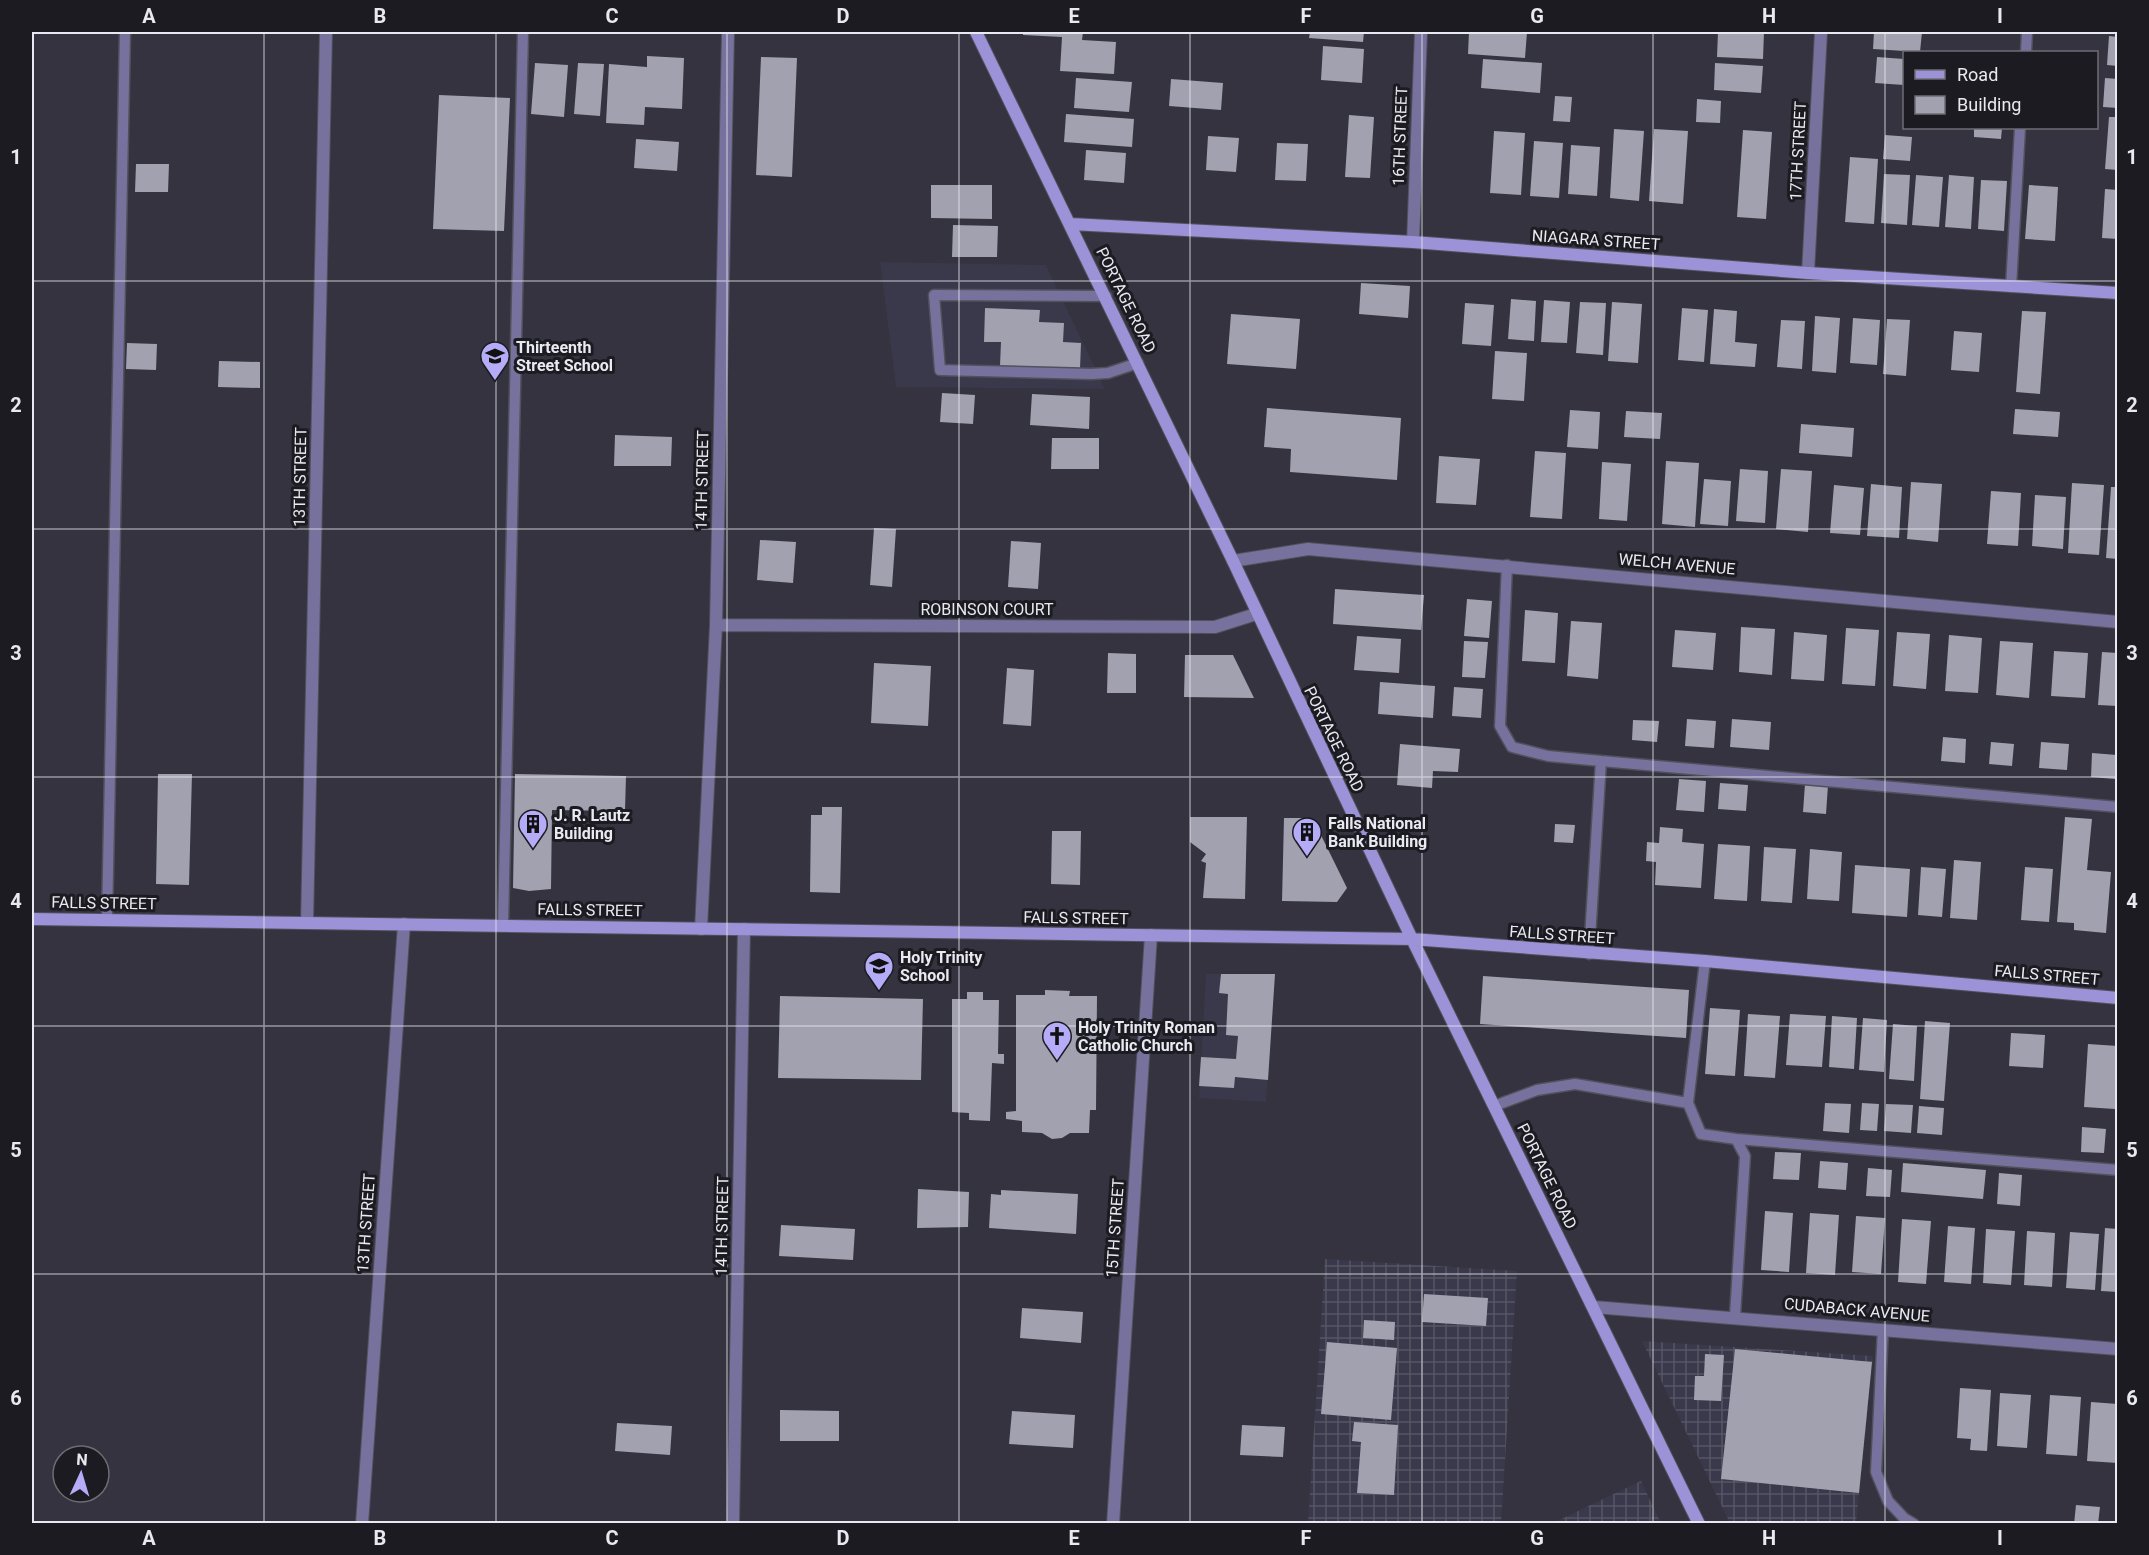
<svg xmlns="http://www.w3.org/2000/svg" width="2149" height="1555" font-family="Roboto,sans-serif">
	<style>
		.built { fill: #3a384b }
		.industrial { fill: url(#industrial-grid) }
		.building { fill: #a2a1b0 }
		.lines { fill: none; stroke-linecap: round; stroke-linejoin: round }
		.lane-casing { stroke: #51505b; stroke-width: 13 }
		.street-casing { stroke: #51505b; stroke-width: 14 }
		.secondary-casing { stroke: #51505b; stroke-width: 14 }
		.lane { stroke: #76719d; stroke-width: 10 }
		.street { stroke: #76719d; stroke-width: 12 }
		.secondary { stroke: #9b92d7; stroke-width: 12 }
		.grid { fill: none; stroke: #e9e9f1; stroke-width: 1.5; stroke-opacity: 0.55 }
		.labels { text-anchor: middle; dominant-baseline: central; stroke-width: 6; stroke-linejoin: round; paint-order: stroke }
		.street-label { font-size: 16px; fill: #e9e9f1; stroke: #1c1b21 }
		.poi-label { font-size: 16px; font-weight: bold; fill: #e9e9f1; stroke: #1c1b21; text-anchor: start }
		.neatline { fill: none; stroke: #e9e9f1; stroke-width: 2 }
		.grid-label { font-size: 20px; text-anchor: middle; font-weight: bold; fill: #e9e9f1 }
	</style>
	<defs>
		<pattern id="industrial-grid" width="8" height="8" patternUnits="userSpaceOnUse" patternTransform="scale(1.5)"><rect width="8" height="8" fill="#3a384b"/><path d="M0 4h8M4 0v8" fill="none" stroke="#565565"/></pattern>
	</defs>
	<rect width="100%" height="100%" fill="#34333f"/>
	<!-- built -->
	<path class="built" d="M880,262L1046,265L1105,389L896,387Z
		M1206,974H1275L1266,1102L1199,1098Z"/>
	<!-- industrial -->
	<path class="industrial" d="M1325,1259L1517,1271L1501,1523L1308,1524Z
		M1642,1341L1873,1356L1856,1523H1730Z
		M1641,1481L1661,1523H1553Z"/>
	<!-- building -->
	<path class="building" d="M1023,32H1083L1082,40L1116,42L1114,74L1060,71L1062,37L1023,35Z
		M1310,32H1364L1363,42L1309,38Z
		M1469,32H1527L1525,58L1468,54Z
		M1718,32H1764L1763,59L1717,57Z
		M1874,32H1922L1920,52L1873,49Z
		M2109,36L2118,37V66L2107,65Z
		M1323,46L1364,49L1362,83L1321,80Z
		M647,56L684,58L682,109L645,107L644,125L606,123L609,64L647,67Z
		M761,57L797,58L792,177L756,175Z
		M1877,57L1904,59V85L1875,83Z
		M1483,59L1542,63L1540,93L1481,88Z
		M535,63L568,65L564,117L531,114Z
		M578,63L604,64L600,116L574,114Z
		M1715,63L1763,66L1761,93L1714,90Z
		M1076,78L1132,82L1129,112L1074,108Z
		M2105,78L2118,79V108L2103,107Z
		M1171,79L1223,83L1221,110L1169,106Z
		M439,95L510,98L504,231L433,229Z
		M1555,96L1572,97L1570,122L1553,121Z
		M1697,99L1721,101L1720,123L1696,122Z
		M1066,114L1134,119L1132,147L1064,142Z
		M1349,115L1374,117L1370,178L1345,177Z
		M2109,117H2118V170L2105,169Z
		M1974,128H2002L2001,139L1974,137Z
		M1614,129L1644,131L1639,201L1610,198Z
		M1654,129L1688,131L1683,204L1649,201Z
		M1743,130L1772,132L1766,219L1737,217Z
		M1494,131L1525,133L1521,195L1490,193Z
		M1885,135L1912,137L1910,161L1883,159Z
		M1208,136L1239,138L1236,172L1206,170Z
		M636,139L679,142L677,171L634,168Z
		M1534,141L1563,143L1559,198L1530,196Z
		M1277,143L1308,144L1306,181L1275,180Z
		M1571,145L1600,147L1597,196L1568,194Z
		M1086,150L1126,153L1124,183L1084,180Z
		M1850,157L1878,159L1874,224L1845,222Z
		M136,164H169L168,192H135Z
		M1884,174L1910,175L1907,225L1881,223Z
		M1916,175L1943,177L1939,227L1912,225Z
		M1949,175L1974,177L1971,229L1945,227Z
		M1981,180L2007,181L2004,231L1978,229Z
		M931,185H992V219L931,218Z
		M2029,185L2058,187L2055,241L2025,239Z
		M2105,189L2118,190V239L2102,238Z
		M953,225L998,226L997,257H952Z
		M1361,283L1410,286L1408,318L1359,314Z
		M1511,299L1536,301L1534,341L1508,339Z
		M1544,300L1570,302L1567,343L1541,342Z
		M1580,302L1606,303L1603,355L1576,353Z
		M1612,302L1642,304L1638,363L1608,361Z
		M1465,303L1494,305L1491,346L1462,344Z
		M985,308L1040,310L1039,322L1064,323L1063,342L1081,343L1080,369L1000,366L1001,342H984Z
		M1682,308L1708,310L1704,362L1678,360Z
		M1714,309L1737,311L1735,342L1757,344L1755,367L1710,364Z
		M2022,311L2046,312L2040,394L2016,392Z
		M1231,314L1300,319L1296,369L1227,364Z
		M1815,316L1840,318L1836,373L1812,371Z
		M1853,318L1880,320L1877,365L1850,363Z
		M1887,319L1910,320L1906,376L1883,374Z
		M1781,320L1805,321L1802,369L1777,367Z
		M1954,331L1982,333L1979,372L1951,370Z
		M127,343L157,344L156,370L126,369Z
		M1495,351L1527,353L1524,401L1492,399Z
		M219,361L260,362V388L218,387Z
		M942,393L975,395L973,424L940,422Z
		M1032,394L1090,397L1089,429L1030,425Z
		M1267,408L1401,418L1397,480L1290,472L1291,449L1264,447Z
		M2015,409L2060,412L2058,437L2013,434Z
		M1570,410L1600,412L1598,449L1567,447Z
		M1626,411L1662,413L1660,439L1624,437Z
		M1801,424L1854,428L1852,457L1799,453Z
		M615,435L672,437L671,466H614Z
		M1052,438H1099V469H1051Z
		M1535,451L1566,453L1562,519L1530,517Z
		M1439,456L1480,459L1476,505L1436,503Z
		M1666,461L1699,463L1695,527L1662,524Z
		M1602,462L1631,464L1627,521L1599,519Z
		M1740,469L1768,471L1765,523L1736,521Z
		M1781,469L1812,471L1808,532L1776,529Z
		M1704,479L1731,481L1728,526L1700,524Z
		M1911,482L1942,484L1938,542L1907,539Z
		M2072,483L2104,485L2099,555L2068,553Z
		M1871,484L1902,487L1899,538L1867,536Z
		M1834,485L1864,488L1860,535L1830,533Z
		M2111,487H2118V559L2106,558Z
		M1991,491L2021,493L2018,546L1987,544Z
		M2035,495L2066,497L2063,549L2032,546Z
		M874,528L896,529L892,587L870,585Z
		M760,540L796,542L793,583L757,580Z
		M1011,541L1041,543L1038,589L1008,587Z
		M1335,589L1424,595L1421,630L1333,624Z
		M1467,599L1492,601L1489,638L1464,636Z
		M1525,610L1558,613L1555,663L1522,661Z
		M1571,621L1602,623L1598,679L1567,676Z
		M1741,627L1775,629L1772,675L1739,672Z
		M1846,628L1879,630L1875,686L1842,684Z
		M1675,630L1716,633L1713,670L1672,667Z
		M1794,632L1827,635L1824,681L1791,679Z
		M1897,632L1930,634L1926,689L1893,686Z
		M1949,635L1982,638L1978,693L1945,691Z
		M1357,636L1401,639L1399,673L1354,670Z
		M1464,641L1488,642L1485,678L1462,677Z
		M2000,641L2033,643L2029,698L1996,695Z
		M2054,651L2088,653L2085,698L2051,696Z
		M2102,652L2118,653V706L2098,705Z
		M1108,653L1136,654V693H1107Z
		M1185,655H1233L1254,698L1184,697Z
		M874,663L931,666L928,726L871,723Z
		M1007,668L1034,670L1031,726L1003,724Z
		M1380,682L1435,686L1433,718L1378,714Z
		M1454,687L1483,689L1481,718L1452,716Z
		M1687,719L1716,721L1714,748L1685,746Z
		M1732,719L1771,722L1769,750L1730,747Z
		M1633,720L1659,721L1657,742L1632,740Z
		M1943,737L1966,739L1965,763L1941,761Z
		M1991,742L2014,744L2012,766L1989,764Z
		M2041,742L2069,744L2067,770L2039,768Z
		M1400,744L1460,749L1458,772L1433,771L1432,788L1397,785Z
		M2092,753L2117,755L2115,779L2091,777Z
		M158,774H192L189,885L156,884Z
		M515,774L626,776L625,811L552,810L551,889L529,891L513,888Z
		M1679,779L1706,781L1704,812L1676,810Z
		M1720,783L1748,785L1746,811L1718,809Z
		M1805,784L1828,785L1826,814L1803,812Z
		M822,807H842L840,893L810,892L811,815H822Z
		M1190,817H1247L1245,899L1203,898L1206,863L1201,861L1206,854L1190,842Z
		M2065,817L2092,819L2087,870L2111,872L2106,933L2074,930V923L2057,922Z
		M1284,818H1310L1314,826L1316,825L1347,888L1337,902L1282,901Z
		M1555,824L1575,825L1573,843L1554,842Z
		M1660,827L1683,829L1682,842L1704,844L1701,888L1655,885L1656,862L1646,861L1647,842L1659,843Z
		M1052,831H1081L1080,885L1051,884Z
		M1718,844L1750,846L1747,901L1714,899Z
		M1764,847L1796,849L1792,903L1761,901Z
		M1810,849L1842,852L1839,901L1807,899Z
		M1954,860L1981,862L1977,920L1950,918Z
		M1855,865L1910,869L1907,917L1852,913Z
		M1921,867L1946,869L1942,917L1918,915Z
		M2025,867L2053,869L2049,922L2021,920Z
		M1221,974H1275L1268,1080L1235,1077L1234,1088L1199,1086L1201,1057L1236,1059L1238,1036L1226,1035L1228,994L1219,993Z
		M1483,976L1689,990L1686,1038L1480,1024Z
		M1045,990L1070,991L1069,996H1097L1096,1110H1090L1089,1133H1070L1062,1138L1052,1139L1042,1133L1022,1132V1121L1006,1119V1112L1016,1111V995H1045Z
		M967,992H983V1000H999L998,1054H1004V1064L992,1063L990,1121L969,1120V1113L952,1112V999H967Z
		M780,996L923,999L921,1080L778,1078Z
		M1710,1008L1740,1010L1735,1076L1705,1074Z
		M1748,1014L1780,1016L1775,1078L1744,1076Z
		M1790,1014L1826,1016L1822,1067L1786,1065Z
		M1832,1016L1857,1018L1854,1069L1829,1067Z
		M1863,1018L1887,1020L1884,1072L1859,1070Z
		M1925,1021L1950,1023L1944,1101L1920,1099Z
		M1893,1024L1917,1026L1914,1081L1889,1079Z
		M2011,1033L2045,1035L2043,1068L2009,1066Z
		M2088,1044L2118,1046L2115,1109L2084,1107Z
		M1825,1103L1851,1104L1849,1133L1823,1131Z
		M1862,1103L1879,1104L1877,1131L1860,1130Z
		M1886,1104L1913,1105L1911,1133L1884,1131Z
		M1919,1106L1944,1108L1942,1135L1917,1133Z
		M2082,1127L2106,1129L2104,1153L2081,1152Z
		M1775,1152L1801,1153L1799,1180L1773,1179Z
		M1820,1161L1848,1163L1846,1190L1818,1188Z
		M1903,1163L1986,1170L1983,1199L1901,1192Z
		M1868,1168L1892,1170L1890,1197L1866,1196Z
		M1999,1173L2022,1175L2020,1206L1997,1204Z
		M918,1189L969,1192L968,1227L917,1228Z
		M1001,1190L1078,1194L1076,1234L989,1228L991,1194L1001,1195Z
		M1765,1211L1793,1213L1789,1272L1761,1270Z
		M1810,1213L1839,1215L1835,1275L1806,1273Z
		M1856,1216L1885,1218L1881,1274L1852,1272Z
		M1902,1219L1931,1221L1926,1284L1898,1282Z
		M781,1225L855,1229L853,1260L779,1256Z
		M1948,1226L1975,1228L1971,1284L1944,1282Z
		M2105,1228L2118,1229V1292L2101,1291Z
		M1986,1229L2015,1231L2011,1285L1983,1283Z
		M2027,1231L2055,1233L2052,1287L2024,1285Z
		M2070,1232L2099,1234L2095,1290L2066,1288Z
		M1424,1294L1488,1298L1486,1326L1422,1322Z
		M1022,1308L1083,1312L1081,1343L1020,1338Z
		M1364,1320L1395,1322L1394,1340L1363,1338Z
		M1327,1342L1397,1348L1391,1420L1321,1414Z
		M1735,1349L1872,1362L1859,1493L1721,1479Z
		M1705,1354L1724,1355L1721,1401L1694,1400L1695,1376H1704Z
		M1960,1388L1991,1390L1987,1451L1970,1450L1971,1439L1957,1438Z
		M2000,1393L2031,1395L2027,1448L1997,1446Z
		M2050,1395L2081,1397L2077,1456L2046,1454Z
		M2091,1402L2118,1404V1463L2087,1461Z
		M780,1410L839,1411V1441H780Z
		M1012,1411L1075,1415L1073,1448L1009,1444Z
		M1354,1422L1398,1425L1394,1495L1357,1493L1361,1442L1352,1441Z
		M617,1423L672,1426L670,1455L615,1451Z
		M1242,1425L1285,1427L1283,1457L1240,1455Z
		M2076,1505L2100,1507L2098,1524H2074Z"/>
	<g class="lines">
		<!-- lane casing -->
		<g class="lane-casing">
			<path id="lane" d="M2026,52L2027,32
				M2011,287L2020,128
				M1106,296L934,295L940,370L1091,374L1108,373L1138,363
				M1507,565L1500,726L1512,747L1548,756L1601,761L1589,954
				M1601,761L2118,807
				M107,920L125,32
				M503,926L523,32
				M1705,961L1688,1103L1701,1134L1736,1139L1745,1156L1735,1316
				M1494,1106L1537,1090L1575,1084L1688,1103
				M1736,1139L2118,1170
				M1883,1329L1876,1472L1888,1501L1904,1518L1914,1524"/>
		</g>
		<!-- street casing -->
		<g class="street-casing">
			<path id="street" d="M1413,242L1421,32
				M1808,273L1821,32
				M1233,561L1308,549L2118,622
				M716,625L1215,627L1256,614
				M307,923L326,32
				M701,929L716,625L728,32
				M1594,1307L2118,1349
				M362,1524L404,924
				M733,1524L744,929
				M1113,1524L1151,935"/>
		</g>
		<!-- secondary casing -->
		<g class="secondary-casing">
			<path id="secondary" d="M976,32L1233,561L1412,939L1699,1524
				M1071,224L1413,242L1808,273L2118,293
				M32,919L1412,939L1705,961L2118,998"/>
		</g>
		<!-- lane -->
		<use href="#lane" class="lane"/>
		<!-- street -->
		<use href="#street" class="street"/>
		<!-- secondary -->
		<use href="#secondary" class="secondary"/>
	</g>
	<!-- grid -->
	<path class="grid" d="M264,32V1524M496,32V1524M727,32V1524M959,32V1524M1190,32V1524M1422,32V1524M1653,32V1524M1885,32V1524M32,281H2118M32,529H2118M32,777H2118M32,1026H2118M32,1274H2118"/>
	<!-- icons -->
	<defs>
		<g id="school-pin" transform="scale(1.5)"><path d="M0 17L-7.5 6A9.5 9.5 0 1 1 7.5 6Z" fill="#b5acf8" stroke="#1c1b21"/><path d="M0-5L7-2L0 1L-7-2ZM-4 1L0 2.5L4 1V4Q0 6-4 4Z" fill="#111"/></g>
		<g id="building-pin" transform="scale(1.5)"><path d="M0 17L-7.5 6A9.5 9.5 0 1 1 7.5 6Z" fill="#b5acf8" stroke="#1c1b21"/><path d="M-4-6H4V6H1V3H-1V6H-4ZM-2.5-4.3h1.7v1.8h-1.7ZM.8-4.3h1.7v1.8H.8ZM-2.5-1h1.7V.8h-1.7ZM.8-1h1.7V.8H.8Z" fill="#111"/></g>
		<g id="church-pin" transform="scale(1.5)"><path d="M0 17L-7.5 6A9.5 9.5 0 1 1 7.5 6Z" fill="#b5acf8" stroke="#1c1b21"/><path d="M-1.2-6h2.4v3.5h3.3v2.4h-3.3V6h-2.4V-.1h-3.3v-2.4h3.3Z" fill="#111"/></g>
	</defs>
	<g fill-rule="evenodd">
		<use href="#school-pin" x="495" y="356"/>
		<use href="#building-pin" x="533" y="824"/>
		<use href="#building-pin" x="1307" y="832"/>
		<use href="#school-pin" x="879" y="966"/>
		<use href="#church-pin" x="1057" y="1036"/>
	</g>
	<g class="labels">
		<!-- street labels -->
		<g class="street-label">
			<text transform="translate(1400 136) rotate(-88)">16TH STREET</text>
			<text transform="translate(1798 151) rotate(-87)">17TH STREET</text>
			<text transform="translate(1596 240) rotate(4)">NIAGARA STREET</text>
			<text transform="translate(1126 300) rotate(64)">PORTAGE ROAD</text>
			<text transform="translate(300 477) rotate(-89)">13TH STREET</text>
			<text transform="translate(702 480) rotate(-89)">14TH STREET</text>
			<text transform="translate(1677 564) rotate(5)">WELCH AVENUE</text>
			<text x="987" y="609">ROBINSON COURT</text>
			<text transform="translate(1334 739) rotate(64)">PORTAGE ROAD</text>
			<text transform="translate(104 903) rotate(1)">FALLS STREET</text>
			<text transform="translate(590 910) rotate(1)">FALLS STREET</text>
			<text transform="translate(1076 918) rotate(1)">FALLS STREET</text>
			<text transform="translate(1562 935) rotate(4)">FALLS STREET</text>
			<text transform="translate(2047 975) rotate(5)">FALLS STREET</text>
			<text transform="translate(1547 1176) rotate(64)">PORTAGE ROAD</text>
			<text transform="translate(366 1223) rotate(-86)">13TH STREET</text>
			<text transform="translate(722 1226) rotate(-89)">14TH STREET</text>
			<text transform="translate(1115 1228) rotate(-86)">15TH STREET</text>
			<text transform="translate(1857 1310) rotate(5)">CUDABACK AVENUE</text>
		</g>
		<!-- poi labels -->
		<g class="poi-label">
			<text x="516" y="347">Thirteenth<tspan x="516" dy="18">Street School</tspan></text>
			<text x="554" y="815">J. R. Lautz<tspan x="554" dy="18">Building</tspan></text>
			<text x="1328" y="823">Falls National<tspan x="1328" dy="18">Bank Building</tspan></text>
			<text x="900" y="957">Holy Trinity<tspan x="900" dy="18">School</tspan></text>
			<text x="1078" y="1027">Holy Trinity Roman<tspan x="1078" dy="18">Catholic Church</tspan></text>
		</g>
	</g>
	<!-- border -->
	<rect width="2149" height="1555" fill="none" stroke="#1c1b21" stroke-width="66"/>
	<!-- legend -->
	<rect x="1903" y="51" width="195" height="78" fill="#1c1b21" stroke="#6e6d74" stroke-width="1.5"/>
	<rect x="1915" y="70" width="30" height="9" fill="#9b92d7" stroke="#6e6d74" stroke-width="1.5"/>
	<text x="1957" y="81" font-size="18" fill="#e9e9f1">Road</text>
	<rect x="1915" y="96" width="30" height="18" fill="#a2a1b0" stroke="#6e6d74" stroke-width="1.5"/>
	<text x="1957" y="111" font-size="18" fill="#e9e9f1">Building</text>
	<!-- north arrow -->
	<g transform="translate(81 1474) rotate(4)"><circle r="28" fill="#1c1b21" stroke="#6e6d74" stroke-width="1.5"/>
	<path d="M0-4.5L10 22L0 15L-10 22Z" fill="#b5acf8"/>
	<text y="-9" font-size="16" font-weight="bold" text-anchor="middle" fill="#e9e9f1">N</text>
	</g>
	<rect x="33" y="33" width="2083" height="1489" class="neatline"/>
	<g class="grid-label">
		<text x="149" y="23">A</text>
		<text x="380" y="23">B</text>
		<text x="612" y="23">C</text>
		<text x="843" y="23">D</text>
		<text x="1074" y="23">E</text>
		<text x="1306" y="23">F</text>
		<text x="1537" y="23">G</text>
		<text x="1769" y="23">H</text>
		<text x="2000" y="23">I</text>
		<text x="16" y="164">1</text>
		<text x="2132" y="164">1</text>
		<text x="16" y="412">2</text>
		<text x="2132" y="412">2</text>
		<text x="16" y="660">3</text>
		<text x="2132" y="660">3</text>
		<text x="16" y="908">4</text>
		<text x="2132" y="908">4</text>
		<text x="16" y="1157">5</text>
		<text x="2132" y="1157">5</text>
		<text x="16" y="1405">6</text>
		<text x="2132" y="1405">6</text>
		<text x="149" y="1545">A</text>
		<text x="380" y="1545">B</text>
		<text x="612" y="1545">C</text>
		<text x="843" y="1545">D</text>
		<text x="1074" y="1545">E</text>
		<text x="1306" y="1545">F</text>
		<text x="1537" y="1545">G</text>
		<text x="1769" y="1545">H</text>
		<text x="2000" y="1545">I</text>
	</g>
</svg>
